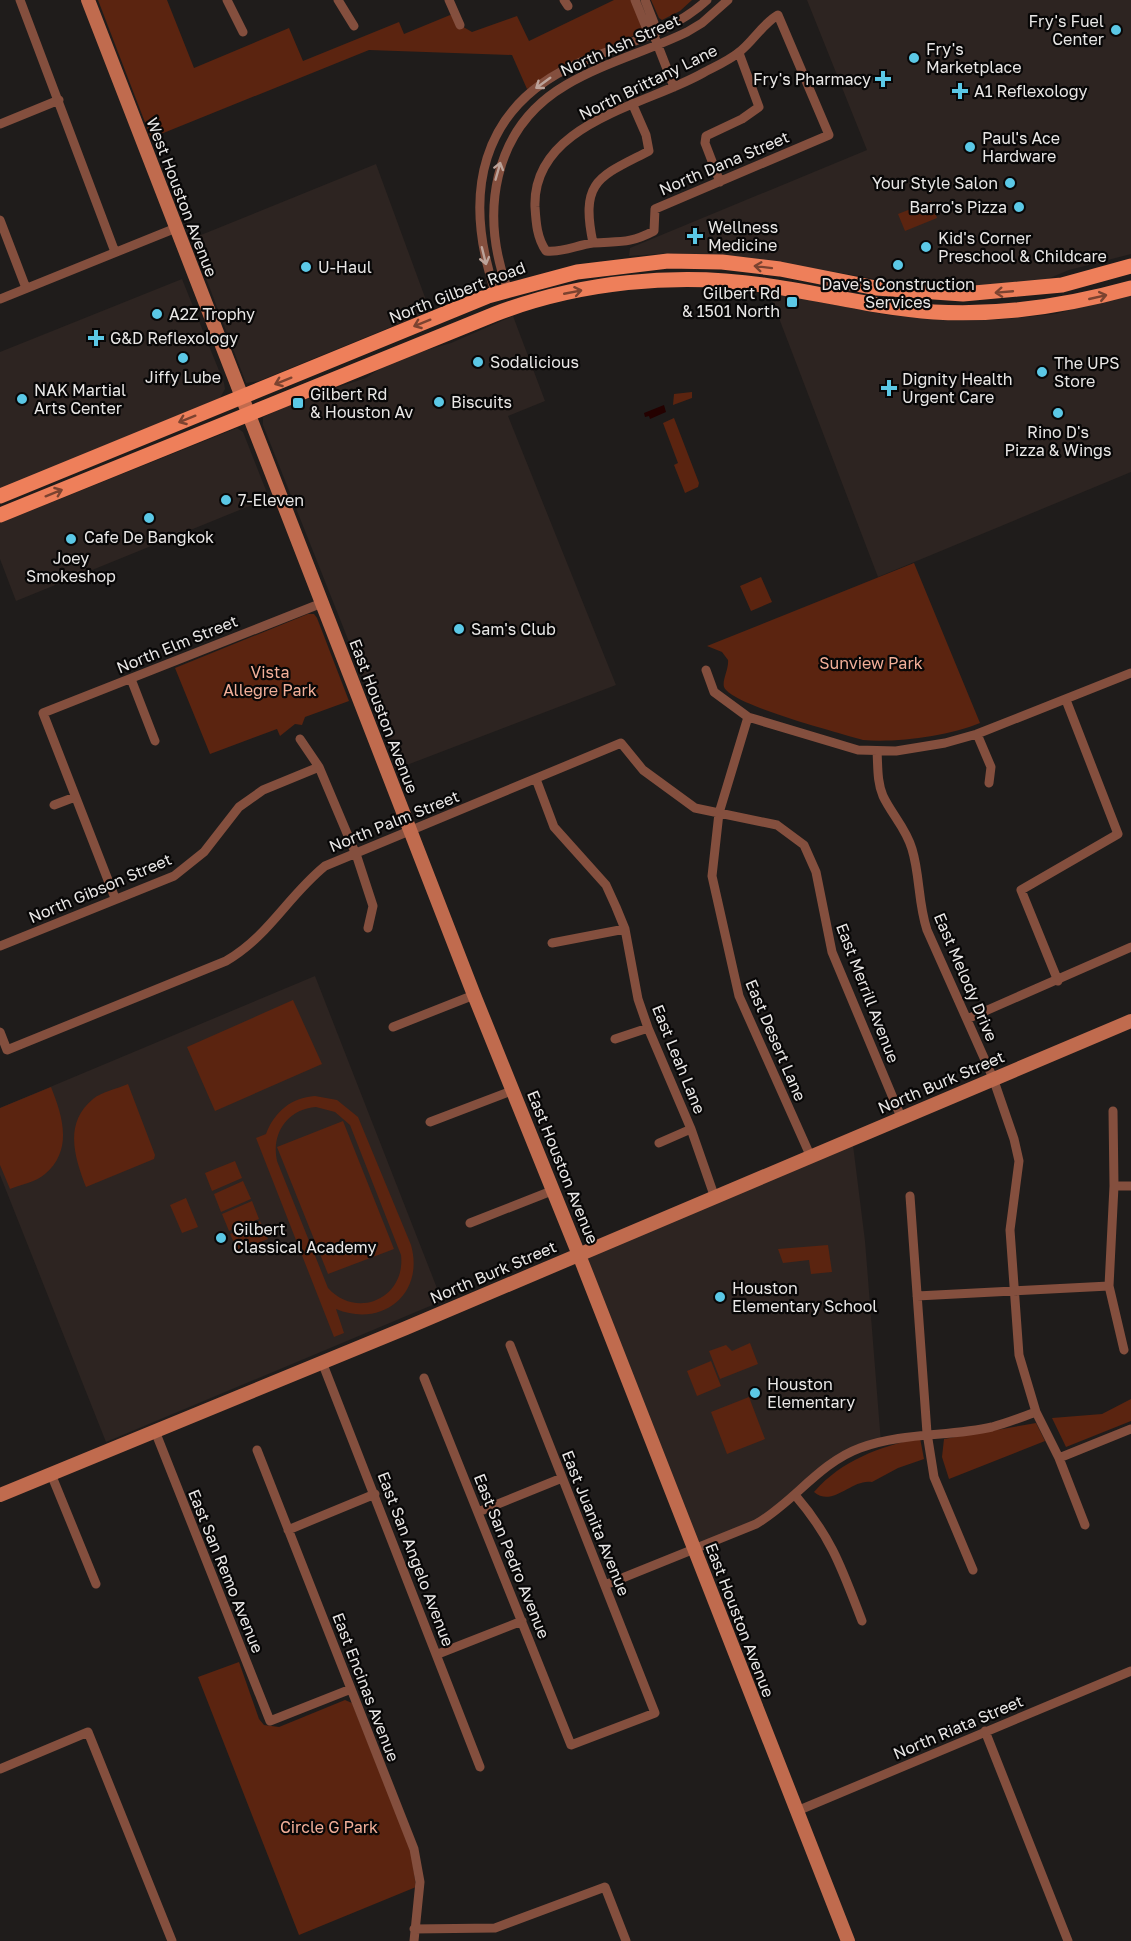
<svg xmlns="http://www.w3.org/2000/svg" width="1131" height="1941" font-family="'Golos Text',sans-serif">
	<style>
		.built { fill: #2d2421 }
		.green { fill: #5b2410; fill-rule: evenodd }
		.water { fill: #240100 }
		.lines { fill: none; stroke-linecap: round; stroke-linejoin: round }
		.street { stroke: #844f3e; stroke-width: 9 }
		.secondary { stroke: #c06b4e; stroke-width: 14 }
		.primary { stroke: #ee7f5a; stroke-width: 15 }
		.oneway { stroke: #bca39a }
		.oneway2 { stroke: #7b4330 }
		.poi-dot { fill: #5bc8e6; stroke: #080707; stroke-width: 2 }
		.labels { text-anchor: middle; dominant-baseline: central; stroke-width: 4.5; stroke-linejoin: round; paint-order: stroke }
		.poi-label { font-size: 16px; fill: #e9e7e6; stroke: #080707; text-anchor: start }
		.street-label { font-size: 16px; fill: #e9e7e6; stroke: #080707 }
		.park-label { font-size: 16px; fill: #f2af99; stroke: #080707 }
	</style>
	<rect width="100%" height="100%" fill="#1f1c1b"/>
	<!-- built -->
	<path class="built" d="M807,0H1131V254L1069,270L1045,280L964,287L912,285L745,257L672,253L629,256L630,248L867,150Z
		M376,164L430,311L259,381L246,383L191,239Z
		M182,279L224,383L225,389L220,398L0,489V352Z
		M769,292L887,315L942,320H996L1055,314L1131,294V472L878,577Z
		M513,316L545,401L508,416L616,685L399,768L263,425V417L302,399L366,378L384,366L413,354L451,343Z
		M237,428L243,432L269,498L16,601L0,559V523Z
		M315,976L442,1301L106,1442L0,1175V1108Z
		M852,1137L865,1241L881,1443L832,1464L775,1513L694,1549L579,1254Z"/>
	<!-- green -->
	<path class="green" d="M98,0H167L194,68L289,28L303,61L399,22L404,34L455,13L460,25L472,32L517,16L529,41L614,0H632L642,29L640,33L558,68L527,89L512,55L369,50L151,138Z
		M651,0H692L680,11L662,20L659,18Z
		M931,201L937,218L905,231L898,214Z
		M692,392V398L673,405L674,394Z
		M674,418L699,483L698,487L685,493L674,465L678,463L663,423Z
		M914,563L980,723C948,736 897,743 863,740C840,733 731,705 724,687C722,680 729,669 728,660L722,652L707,646Z
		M761,577L772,602L751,611L740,586Z
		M308,614H314L317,618L349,701L305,717L302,725L295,724L280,736L277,729L210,754L175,668Z
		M293,1000L322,1064L215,1111L187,1047Z
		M128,1084L155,1155L154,1159L86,1187C74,1156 64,1123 93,1099C101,1092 117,1089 128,1084Z
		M51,1087C63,1117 73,1150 45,1174C36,1182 20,1185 10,1189L0,1165V1108Z
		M315,1096L337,1100L358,1117L411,1245C425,1295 381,1328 336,1309L344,1333L334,1337L256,1138L266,1134C275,1111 291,1098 315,1096ZM316,1107L335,1112L350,1125L401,1255C406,1298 357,1320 328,1288L277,1161C271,1134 287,1109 316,1107Z
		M343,1121L394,1249L328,1274L277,1147Z
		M235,1161L242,1178L212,1191L205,1173Z
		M243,1181L251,1199L221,1212L214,1194Z
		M186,1198L198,1227L182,1233L170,1205Z
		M252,1201L259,1219L229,1231L222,1214Z
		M260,1221L268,1239L238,1251L230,1234Z
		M828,1245L832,1272L811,1274L809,1260L783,1263L778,1249Z
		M750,1343L758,1364L720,1379L709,1351L726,1345L732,1351Z
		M711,1361L721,1386L697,1396L687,1371Z
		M749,1397L765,1439L727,1454L711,1412Z
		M1131,1399V1421L1066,1447L1052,1418L1102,1414Z
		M1036,1423L1045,1441L949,1479L942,1457L944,1439Z
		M920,1438L924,1459L898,1468L872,1482C852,1478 833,1508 814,1492C842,1460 879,1447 920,1438Z
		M239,1662L259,1719L264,1725L279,1727L345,1700L352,1703L411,1851L416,1887L299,1935L198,1677Z"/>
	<!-- water -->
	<path class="water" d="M664,405L666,412L650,419L649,416L645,417L644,413Z"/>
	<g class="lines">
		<!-- street -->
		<path class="street" d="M20,0L115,252
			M227,0L243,32
			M338,0L354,26
			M449,0L460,25
			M564,0L568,6
			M635,0L646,27L653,33
			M645,0L654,23L653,33L674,87
			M778,15L829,135L655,209L654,231C629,244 620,241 593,243C577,245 562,253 546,251C537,238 536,223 535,207C532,123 647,105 703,73C714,67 728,61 738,53C753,42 762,24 778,15Z
			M0,124L59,100
			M720,182L705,143L706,136L742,119L759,107L739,53
			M0,220L26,288
			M593,243C580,180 599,177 649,151L646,135L632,103
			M508,290C480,215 491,129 566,85C603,63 648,51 687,32L702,23L728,0
			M496,294C462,196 478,106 581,62C623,44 673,32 707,0
			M0,299L176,228
			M706,670L714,692L748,717L858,750L896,751L945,743L977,734L1131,673
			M131,679L155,741
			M748,717L719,813L712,876L739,996L810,1155
			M977,734L991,767L989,783
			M300,739L319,767L357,857L373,906L368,928
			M877,751C878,767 877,782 883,796C892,815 906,828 912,849C920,875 918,903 927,930L993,1078L1014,1139L1019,1161L1010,1230L1019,1355L1036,1412L1059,1458L1085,1525
			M536,779L554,827L606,885L616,907L625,929L638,999L648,1028L691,1129L714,1195
			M54,805L75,797
			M115,898L43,713L322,603
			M552,943L625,929
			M0,946L174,876L204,852L239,807L263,790L319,767
			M1058,981L1021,890L1118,834L1066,700
			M967,1019L1131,947
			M393,1027L474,995
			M0,1032L7,1050L226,961C269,936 287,897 325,866L621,743L643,770L695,808L777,825L804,845L816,872L832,952L901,1117
			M615,1039L648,1028
			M1113,1111L1114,1186L1109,1286L1124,1350
			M430,1122L514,1090
			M659,1143L691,1129
			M1114,1186H1131
			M910,1196L927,1433L934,1477L973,1570
			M470,1223L554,1190
			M917,1296L1109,1286
			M322,1362L480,1767
			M424,1378L571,1745L655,1713L510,1345
			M155,1431L270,1721L351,1689
			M257,1450L414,1849L420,1882L414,1941
			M1059,1458L1131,1429
			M51,1474L96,1584
			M795,1495C832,1538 842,1569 862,1621
			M478,1512L562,1478
			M288,1530L375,1494
			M605,1585L756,1524C793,1503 819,1463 860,1448C903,1432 950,1437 992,1427C1007,1423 1022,1417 1036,1412
			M438,1654L522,1621
			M985,1731L1068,1941
			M0,1769L88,1732L172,1941
			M797,1811L1131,1671
			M414,1929L495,1928L605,1887L626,1941"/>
		<!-- secondary -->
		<path class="secondary" d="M88,0L474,995L583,1265L848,1941
			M0,1495L406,1328L1131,1021"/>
		<!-- primary -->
		<path class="primary" d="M0,496L488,296L577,272L668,261L722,262L780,269L876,288L963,294L1062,285L1131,266
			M0,515L495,314C578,282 676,272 763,285C821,293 876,308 934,312C1001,316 1066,306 1131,288"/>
	</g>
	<!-- one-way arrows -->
	<defs><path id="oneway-shaft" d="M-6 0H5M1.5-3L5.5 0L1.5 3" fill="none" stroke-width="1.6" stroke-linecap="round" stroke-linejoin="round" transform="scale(1.5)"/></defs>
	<g class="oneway">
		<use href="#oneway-shaft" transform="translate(543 83) rotate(144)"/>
		<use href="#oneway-shaft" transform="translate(498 171) rotate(-74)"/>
		<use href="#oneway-shaft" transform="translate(484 256) rotate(76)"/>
	</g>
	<g class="oneway2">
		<use href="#oneway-shaft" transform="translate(763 267) rotate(-173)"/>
		<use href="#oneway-shaft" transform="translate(573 292) rotate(-11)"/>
		<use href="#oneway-shaft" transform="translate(1004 292) rotate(175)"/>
		<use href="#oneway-shaft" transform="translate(1098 297) rotate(-13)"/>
		<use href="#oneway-shaft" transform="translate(422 323) rotate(158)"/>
		<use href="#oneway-shaft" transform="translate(283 381) rotate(158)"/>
		<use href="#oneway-shaft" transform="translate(187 419) rotate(158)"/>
		<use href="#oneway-shaft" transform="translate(54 493) rotate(-22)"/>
	</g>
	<!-- markers -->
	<g class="poi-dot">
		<circle cx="1116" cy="30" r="6"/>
		<circle cx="914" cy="58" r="6"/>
		<path d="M880 70h6v6h6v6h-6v6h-6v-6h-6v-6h6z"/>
		<path d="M957 82h6v6h6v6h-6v6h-6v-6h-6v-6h6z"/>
		<circle cx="970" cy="147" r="6"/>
		<circle cx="1010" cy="183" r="6"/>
		<circle cx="1019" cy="207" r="6"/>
		<path d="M692 227h6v6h6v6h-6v6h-6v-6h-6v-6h6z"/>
		<circle cx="926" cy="247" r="6"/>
		<circle cx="898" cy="265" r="6"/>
		<circle cx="306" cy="267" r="6"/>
		<rect x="786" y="296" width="12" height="12" rx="3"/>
		<circle cx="157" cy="314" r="6"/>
		<path d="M93 329h6v6h6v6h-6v6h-6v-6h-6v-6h6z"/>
		<circle cx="183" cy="358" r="6"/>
		<circle cx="478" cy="362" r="6"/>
		<circle cx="1042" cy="372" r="6"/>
		<path d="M886 379h6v6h6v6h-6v6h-6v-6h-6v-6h6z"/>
		<circle cx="22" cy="399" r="6"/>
		<circle cx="439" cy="402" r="6"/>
		<rect x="292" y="397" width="12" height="12" rx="3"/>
		<circle cx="1058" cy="413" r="6"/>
		<circle cx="226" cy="500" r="6"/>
		<circle cx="149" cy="518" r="6"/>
		<circle cx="71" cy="539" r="6"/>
		<circle cx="459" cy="629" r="6"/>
		<circle cx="221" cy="1238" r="6"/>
		<circle cx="720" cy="1297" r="6"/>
		<circle cx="755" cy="1393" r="6"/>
	</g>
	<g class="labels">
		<!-- poi labels -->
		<g class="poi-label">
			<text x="1104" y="21" text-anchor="end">Fry's Fuel<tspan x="1104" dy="18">Center</tspan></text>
			<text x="926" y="49">Fry's<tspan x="926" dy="18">Marketplace</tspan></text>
			<text x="871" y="79" text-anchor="end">Fry's Pharmacy</text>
			<text x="974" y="91">A1 Reflexology</text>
			<text x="982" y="138">Paul's Ace<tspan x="982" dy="18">Hardware</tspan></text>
			<text x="998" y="183" text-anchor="end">Your Style Salon</text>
			<text x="1007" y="207" text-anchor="end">Barro's Pizza</text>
			<text x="708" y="227">Wellness<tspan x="708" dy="18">Medicine</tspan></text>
			<text x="938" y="238">Kid's Corner<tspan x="938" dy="18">Preschool &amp; Childcare</tspan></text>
			<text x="318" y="267">U-Haul</text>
			<text x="898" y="284" text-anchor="middle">Dave's Construction<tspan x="898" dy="18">Services</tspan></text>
			<text x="780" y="293" text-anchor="end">Gilbert Rd<tspan x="780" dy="18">&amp; 1501 North</tspan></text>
			<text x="169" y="314">A2Z Trophy</text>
			<text x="110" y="338">G&amp;D Reflexology</text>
			<text x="490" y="362">Sodalicious</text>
			<text x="1054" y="363">The UPS<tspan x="1054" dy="18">Store</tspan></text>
			<text x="183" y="377" text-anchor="middle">Jiffy Lube</text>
			<text x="902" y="379">Dignity Health<tspan x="902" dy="18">Urgent Care</tspan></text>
			<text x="34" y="390">NAK Martial<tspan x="34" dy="18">Arts Center</tspan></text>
			<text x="310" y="394">Gilbert Rd<tspan x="310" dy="18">&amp; Houston Av</tspan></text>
			<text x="451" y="402">Biscuits</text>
			<text x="1058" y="432" text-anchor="middle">Rino D's<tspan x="1058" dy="18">Pizza &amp; Wings</tspan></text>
			<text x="238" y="500">7-Eleven</text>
			<text x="149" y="537" text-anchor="middle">Cafe De Bangkok</text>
			<text x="71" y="558" text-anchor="middle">Joey<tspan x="71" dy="18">Smokeshop</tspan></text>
			<text x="471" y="629">Sam's Club</text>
			<text x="233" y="1229">Gilbert<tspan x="233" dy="18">Classical Academy</tspan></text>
			<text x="732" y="1288">Houston<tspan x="732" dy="18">Elementary School</tspan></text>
			<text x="767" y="1384">Houston<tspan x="767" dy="18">Elementary</tspan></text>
		</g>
		<!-- street labels -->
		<g class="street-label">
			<text transform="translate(620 45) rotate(-24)">North Ash Street</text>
			<text transform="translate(648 82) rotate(-26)">North Brittany Lane</text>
			<text transform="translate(724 163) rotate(-23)">North Dana Street</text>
			<text transform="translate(182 197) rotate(69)">West Houston Avenue</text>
			<text transform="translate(457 292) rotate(-21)">North Gilbert Road</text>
			<text transform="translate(177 644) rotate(-22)">North Elm Street</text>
			<text transform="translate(384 716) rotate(69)">East Houston Avenue</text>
			<text transform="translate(394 821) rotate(-22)">North Palm Street</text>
			<text transform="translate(100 888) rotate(-23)">North Gibson Street</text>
			<text transform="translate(966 977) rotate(67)">East Melody Drive</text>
			<text transform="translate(868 993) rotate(69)">East Merrill Avenue</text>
			<text transform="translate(776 1040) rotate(67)">East Desert Lane</text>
			<text transform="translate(679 1059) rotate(68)">East Leah Lane</text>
			<text transform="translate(941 1082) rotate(-23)">North Burk Street</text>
			<text transform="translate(563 1167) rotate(68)">East Houston Avenue</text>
			<text transform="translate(493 1272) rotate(-23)">North Burk Street</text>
			<text transform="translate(596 1523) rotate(68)">East Juanita Avenue</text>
			<text transform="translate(512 1556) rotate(68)">East San Pedro Avenue</text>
			<text transform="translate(416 1559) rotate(69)">East San Angelo Avenue</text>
			<text transform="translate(226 1571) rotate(68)">East San Remo Avenue</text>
			<text transform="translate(740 1620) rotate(69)">East Houston Avenue</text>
			<text transform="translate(366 1687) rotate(69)">East Encinas Avenue</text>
			<text transform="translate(958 1727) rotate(-23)">North Riata Street</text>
		</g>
		<!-- park labels -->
		<g class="park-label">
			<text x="871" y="663">Sunview Park</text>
			<text x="270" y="672">Vista<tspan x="270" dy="18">Allegre Park</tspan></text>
			<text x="329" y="1827">Circle G Park</text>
		</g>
	</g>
</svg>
